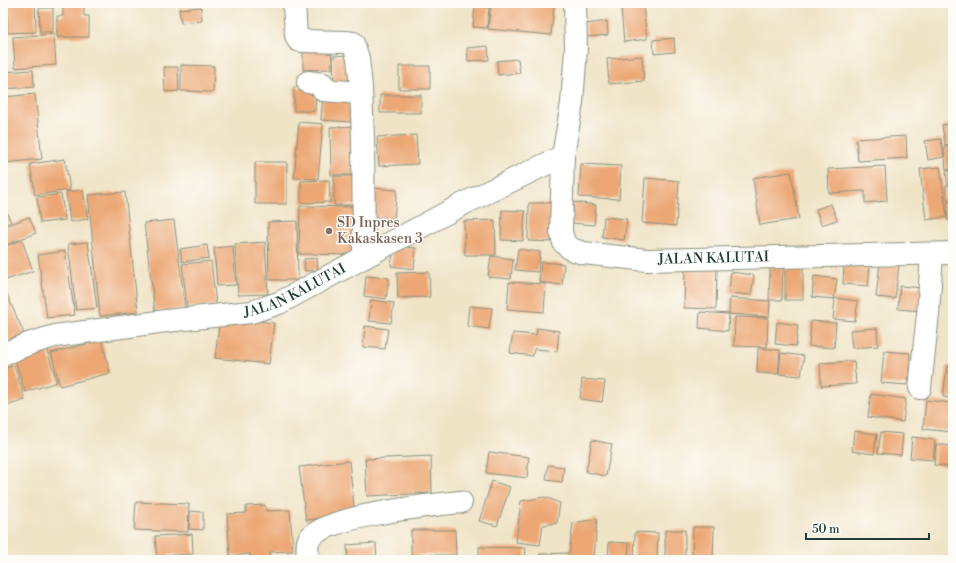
<svg xmlns="http://www.w3.org/2000/svg" width="956" height="563" font-family="'Libre Bodoni',serif">
	<style>
		.building { fill: #eca775 }
		.lines { fill: none; stroke-linecap: round; stroke-linejoin: round }
		.minor-casing { stroke: #88907e; stroke-width: 24 }
		.minor { stroke: #fff; stroke-width: 22 }
		.education-dot { fill: #8d6e63; stroke: #fdfcf7; stroke-width: 1.5 }
		.labels { text-anchor: middle; dominant-baseline: central; stroke-width: 3; stroke-linejoin: round; paint-order: stroke }
		.education-label { font-size: 14px; fill: #785e54; stroke: #fdfcf7; text-anchor: start }
		.street-label { font-size: 14px; fill: #1f3d34; stroke: #fdfcf7 }
	</style>
	<rect width="100%" height="100%" fill="#fdfcf7"/>
	<filter id="ink" filterUnits="userSpaceOnUse"><feTurbulence type="fractalNoise" baseFrequency=".025" numOctaves="2"/><feDisplacementMap in="SourceGraphic" scale="8" xChannelSelector="R" yChannelSelector="G"/><feConvolveMatrix kernelMatrix="1 2 1 2 8 2 1 2 1" color-interpolation-filters="sRGB"/></filter>
	<filter id="wash" filterUnits="userSpaceOnUse"><feTurbulence type="fractalNoise" baseFrequency=".012" numOctaves="4" result="noise"/><feDisplacementMap in="SourceGraphic" scale="16" xChannelSelector="R" yChannelSelector="G"/><feGaussianBlur stdDeviation="0.9" result="paint"/><feColorMatrix in="noise" values="0 0 0 0 0 0 0 0 0 0 0 0 0 0 0 0 0 1.4 0 .05"/><feComposite in="paint" operator="in"/></filter>
	<g filter="url(#wash)">
		<rect width="100%" height="100%" fill="#f0e4c7"/>
		<g id="blocks">
			<!-- building -->
			<path class="building" d="M7,3H35L36,32L7,33Z
				M63,3H84V16H89V37H57V16H63Z
				M491,3H524L554,6L551,35L488,29Z
				M475,6L489,8L487,28L473,27Z
				M643,6L647,39L624,42L621,9Z
				M201,7L202,21L181,23L179,9Z
				M39,8H53V32H40Z
				M607,21L608,35L587,37L586,24Z
				M54,34L56,65L15,68L13,37Z
				M674,38L675,52L654,54L653,40Z
				M303,43H331L332,69L303,70Z
				M488,46L489,60L468,61L467,48Z
				M348,55L349,84L334,85L333,56Z
				M642,56L644,81L609,84L607,59Z
				M518,59L520,73L498,75L497,61Z
				M181,65L214,66L213,92L181,91Z
				M399,66H430V89H399Z
				M164,67H178L179,91L165,92Z
				M33,70L34,87L3,89V72Z
				M294,87L316,88L315,111H294Z
				M35,94L42,159L3,163V97Z
				M323,95L352,97L351,122L321,120Z
				M380,95H421V113H380Z
				M299,122L323,124L318,179L294,178Z
				M953,124V144L945,145L942,125Z
				M360,126L361,175H331L330,127Z
				M416,135L418,164L379,166L377,137Z
				M906,136L907,158L858,161L856,139Z
				M941,139L944,157L928,160L925,141Z
				M953,145V169L946,170L944,146Z
				M65,159L70,190L35,195L30,164Z
				M255,162H287V204H255Z
				M581,164L621,166L619,199L579,197Z
				M885,166L887,201L865,203V191L829,193L828,169Z
				M940,167L947,217L926,220L920,169Z
				M946,171H953V183H947Z
				M791,172L799,219L760,225L753,178Z
				M334,176H359L358,205H334Z
				M645,178L679,181L676,226L642,223Z
				M329,180L330,202L301,203V181Z
				M946,185H953V199H946Z
				M374,188L397,190L394,219L371,217Z
				M83,190L88,219L70,222L66,192Z
				M125,192L138,312L100,316L88,195Z
				M61,194L65,220L40,223L37,197Z
				M953,201V220H947V202Z
				M574,202L596,205L594,225L571,223Z
				M529,203H556L555,242L528,241Z
				M3,204L11,222L3,225Z
				M831,204L837,220L821,225L816,209Z
				M300,206L359,207V255L299,254Z
				M502,210L525,211L523,241L501,240Z
				M29,217L36,233L3,246V227Z
				M604,217L627,219L624,240L602,237Z
				M174,220L185,308L155,312L144,223Z
				M495,220L496,255H465L464,221Z
				M297,221L298,280H269L268,222Z
				M22,240L33,271L6,280L3,272V247Z
				M88,242L97,308L76,310L68,244Z
				M265,242L268,294L238,295L235,244Z
				M207,245L209,258L182,262L180,249Z
				M233,246L236,285L217,286L214,248Z
				M394,246L416,248L414,269L391,266Z
				M518,249L540,252L538,272L515,270Z
				M65,251L75,315L47,318L38,255Z
				M491,256L513,259L511,279L488,277Z
				M317,258L318,270L305,271L304,259Z
				M211,261L216,305L187,308L182,264Z
				M541,262L564,264L562,285L539,282Z
				M880,262L899,265L895,299L876,297Z
				M785,263H803V300H785Z
				M844,263L870,265L868,286L843,284Z
				M770,266L783,267L782,300H769Z
				M685,267H717L716,309L684,308Z
				M429,272L430,297L398,298L397,273Z
				M731,272L754,275L751,295L729,293Z
				M366,276L389,278L386,299L364,296Z
				M814,276L837,279L834,299L812,297Z
				M509,282L546,284L544,312L507,309Z
				M900,286L922,288L920,311L898,309Z
				M6,292L25,336L3,345V294Z
				M730,298L770,301L769,317L729,314Z
				M835,298L858,301L855,321L833,319Z
				M371,300L394,303L391,323L369,321Z
				M469,306L492,308L489,329L467,326Z
				M700,312L729,314L728,331L699,328Z
				M220,317L274,323L269,364L215,358Z
				M735,317L768,318L767,347L734,346Z
				M811,321L836,323L834,348L809,346Z
				M777,322L798,325L796,346L775,344Z
				M365,326L388,329L385,349L363,347Z
				M537,328L559,331L557,351L534,349L533,356L510,353L513,333L536,335Z
				M877,328L878,346L852,348L850,330Z
				M102,340L110,373L60,386L51,353Z
				M46,347L57,382L25,392L14,357Z
				M758,348L780,350L778,374L757,373Z
				M884,351L910,353L908,385L881,383Z
				M781,353L804,356L801,376L779,374Z
				M854,361L856,384L821,386L820,363Z
				M14,365L25,400L3,407V369Z
				M947,366L953,367V398L943,397Z
				M582,379L605,381L602,402L580,399Z
				M871,394L906,399L903,422L868,417Z
				M926,400L953,403V432L923,429Z
				M854,431L877,434L874,454L852,451Z
				M881,432L903,434L901,455L878,453Z
				M912,437L935,440L933,460L910,458Z
				M592,440L612,444L606,476L586,472Z
				M936,444L953,446V467L934,465Z
				M489,452L529,457L527,478L486,473Z
				M431,456L432,493L367,496L365,459Z
				M349,461L355,514L306,520L299,467Z
				M548,465L564,467L562,482L546,480Z
				M492,481L510,487L497,526L479,521Z
				M545,497L560,503L557,523L543,525L540,545L516,542L521,501Z
				M136,502L189,504L188,532L134,530Z
				M265,505L266,511L290,510L293,551L270,552V557L251,559L250,554L230,556L227,514L246,513V506Z
				M190,511L203,512V530L189,529Z
				M597,519L594,560H540V554L569,553L573,523Z
				M693,527H714L713,560H692Z
				M411,530H455L456,555H411Z
				M665,530H685V560H665Z
				M635,532L658,533L657,560H634Z
				M192,534L193,554L157,556L155,536Z
				M609,542L629,543L628,560H608Z
				M376,543L377,560H348L347,545Z
				M479,547L526,548L525,560H479Z"/>
		</g>
	</g>
	<g filter="url(#ink)">
		<use href="#blocks" fill-opacity="0" stroke="#88907e" stroke-width="1"/>
		<g class="lines">
			<!-- minor casing -->
			<g class="minor-casing">
				<g id="minor">
					<path d="M294,3L296,35L298,40L302,41L346,42L353,43L358,58L361,87L363,139L364,257"/>
					<path id="s1" d="M575,3L576,49L572,103L563,156L561,231L564,243L571,249L583,253L647,260L953,253"/>
					<path d="M308,82L323,84V90L361,93"/>
					<path id="s2" d="M3,354L31,343L55,336L166,321L251,312L279,303L465,203L563,156"/>
					<path d="M920,388L928,314L932,254"/>
					<path d="M308,560C308,554 306,544 309,539C323,516 433,505 461,502"/>
				</g>
			</g>
			<!-- minor -->
			<use href="#minor" class="minor"/>
		</g>
	</g>
	<!-- markers -->
	<circle class="education-dot" cx="329" cy="231" r="4"/>
	<g class="labels">
		<!-- education labels -->
		<g class="education-label">
			<text x="337" y="223">SD Inpres<tspan x="337" dy="16">Kakaskasen 3</tspan></text>
		</g>
		<!-- street labels -->
		<g class="street-label">
			<text stroke="none"><textPath href="#s1" startOffset="394">JALAN KALUTAI</textPath></text>
			<text stroke="none"><textPath href="#s2" startOffset="301">JALAN KALUTAI</textPath></text>
		</g>
	</g>
	<!-- margin -->
	<rect width="956" height="563" fill="none" stroke="#fdfcf7" stroke-width="16"/>
	<!-- scale -->
	<path d="M806 533v6h123v-6" fill="none" stroke="#1f3d34" stroke-width="2"/>
	<text x="812" y="533" font-size="12" fill="#1f3d34" stroke="#fdfcf7" stroke-width="3" paint-order="stroke">50 m</text>
</svg>
